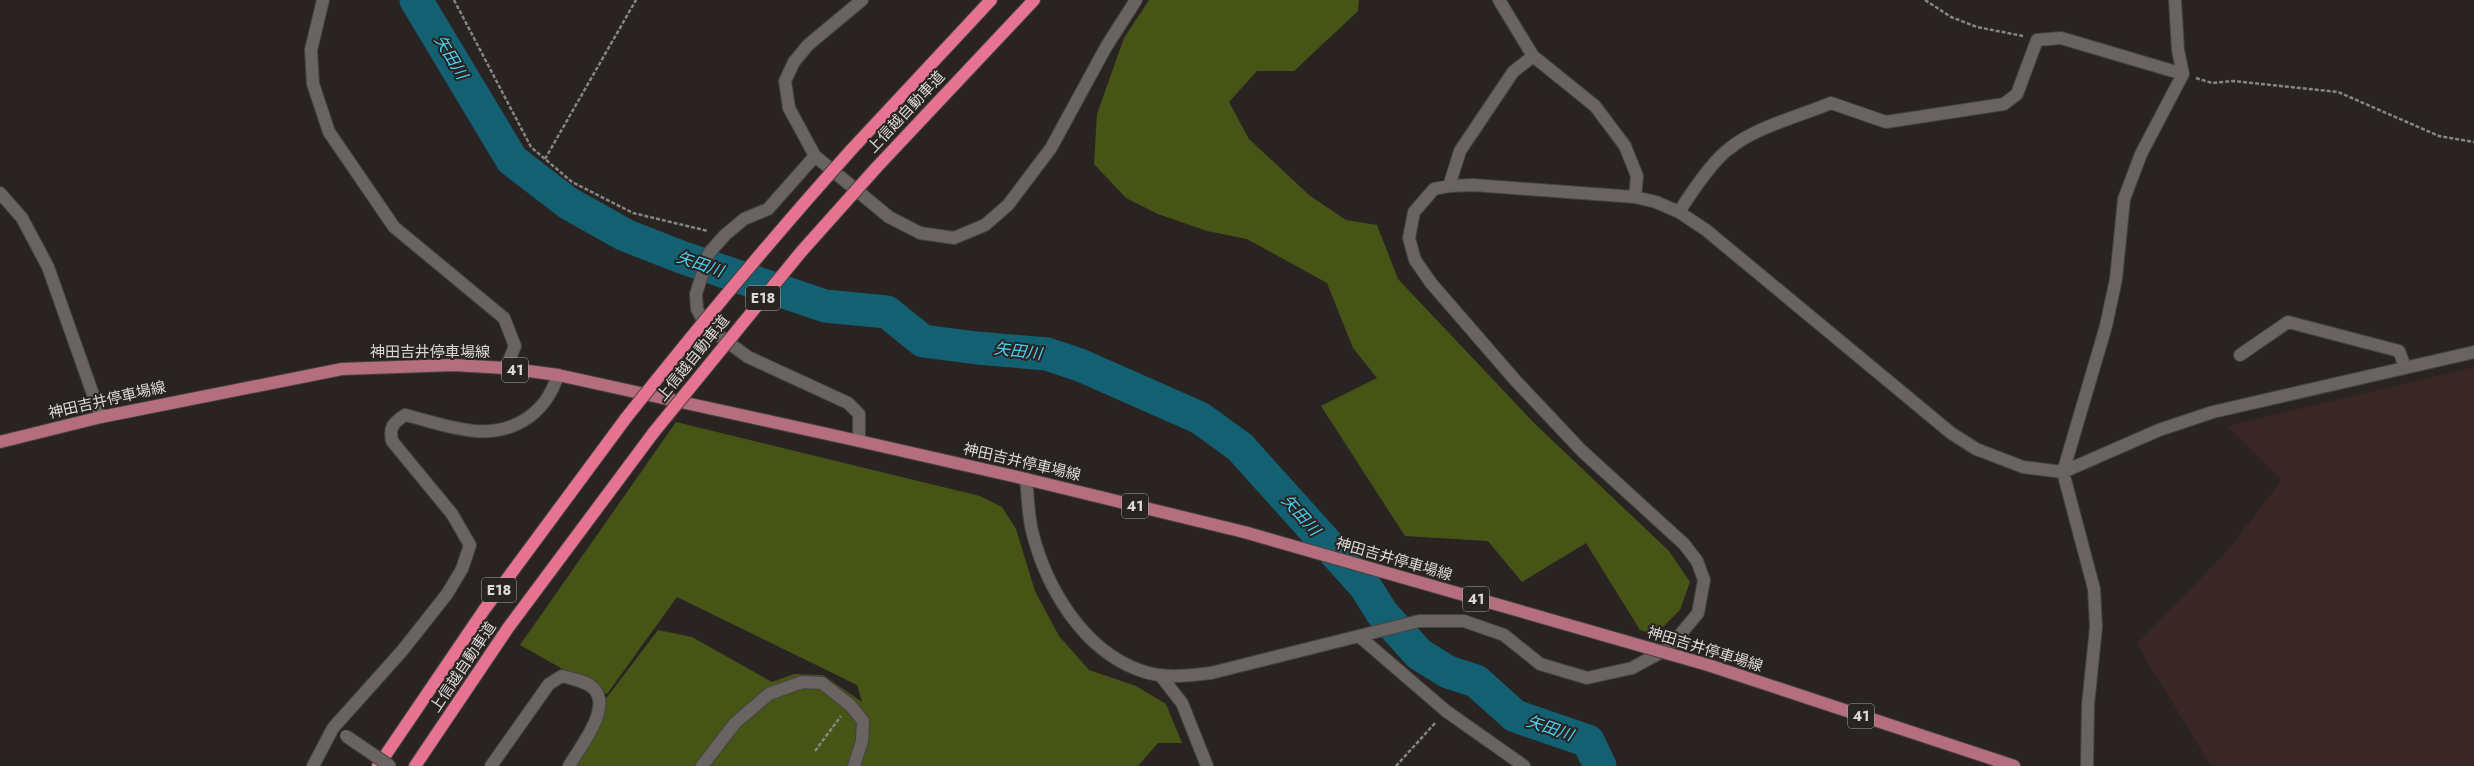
<svg xmlns="http://www.w3.org/2000/svg" width="2474" height="766" font-family="Jost,'Noto Sans JP',sans-serif">
	<style>
		.industrial { fill: #3a2725 }
		.green { fill: #465516 }
		.lines { fill: none; stroke-linecap: round; stroke-linejoin: round }
		.river { stroke: #126072; stroke-width: 33 }
		.minor-casing { stroke: #464240; stroke-width: 14 }
		.major-casing { stroke: #464240; stroke-width: 14 }
		.highway-casing { stroke: #464240; stroke-width: 14 }
		.path { stroke: #888482; stroke-width: 2.5; stroke-dasharray: 4 2; stroke-linecap: butt }
		.minor { stroke: #696461; stroke-width: 12 }
		.major { stroke: #b46e7d; stroke-width: 12 }
		.highway { stroke: #e67490; stroke-width: 12 }
		.minor-bridge-casing { stroke: #464240; stroke-width: 14; stroke-linecap: butt }
		.major-bridge-casing { stroke: #464240; stroke-width: 14; stroke-linecap: butt }
		.highway-bridge-casing { stroke: #464240; stroke-width: 14; stroke-linecap: butt }
		.minor-bridge { stroke: #696461; stroke-width: 12 }
		.major-bridge { stroke: #b46e7d; stroke-width: 12 }
		.highway-bridge { stroke: #e67490; stroke-width: 12 }
		.labels { text-anchor: middle; dominant-baseline: central; stroke-width: 4; stroke-linejoin: round; paint-order: stroke }
		.shield { fill: #292422; stroke: #a6a3a1; stroke-width: 1 }
		.shield-label { font-size: 14px; font-weight: bold; fill: #dcd9d7 }
		.street-label { font-size: 15px; fill: #dcd9d7; stroke: #292422 }
		.water-label { font-size: 16px; font-style: italic; fill: #49d3f5; stroke: #292422 }
	</style>
	<rect width="100%" height="100%" fill="#292422"/>
	<!-- industrial -->
	<path class="industrial" d="M2474,367V766H2211L2137,644L2227,551L2282,480L2227,426Z"/>
	<!-- green -->
	<path class="green" d="M1149,0H1359L1358,11L1294,71H1257L1229,102L1249,139L1309,195L1346,220L1377,225L1398,279L1534,423L1669,551L1690,582L1680,610L1655,635L1640,630L1586,543L1522,582L1488,541L1405,536L1321,406L1377,378L1353,348L1327,283L1247,239L1207,231L1158,214L1126,198L1094,164L1097,114L1124,38Z
		M676,422L980,496L1002,507L1016,529L1035,591L1059,636L1089,670L1136,686L1166,704L1182,743H1158L1138,766H572L605,700L658,630L692,637L772,682L794,674L823,675L862,702L857,685L677,597L607,694L520,645Z"/>
	<g class="lines">
		<!-- river -->
		<path class="river" d="M416,0L512,160L568,203L625,235L681,257L825,306L887,312L923,341L977,348L1047,354L1080,365L1200,418L1240,447L1365,586L1382,613L1419,654L1448,672L1476,681L1515,716L1588,741L1600,766"/>
		<!-- minor casing -->
		<g class="minor-casing">
			<path id="minor" d="M323,0L311,50L313,84L329,132L394,227L504,318L515,346L506,368
				M862,0L808,45L794,62L785,81L789,108L815,156L889,217L920,233L954,238L985,225L1008,205L1051,148L1106,47L1136,0
				M1499,0L1533,56L1595,106L1625,146L1637,176L1635,197
				M815,156L768,209L744,219L725,235L709,253L696,294L697,309L706,326L748,357L848,403L859,414V441
				M1449,186L1460,151L1513,72L1533,56
				M0,193L22,218L48,267L101,417
				M1679,212C1691,193 1712,161 1730,148C1756,127 1800,116 1831,103L1886,122L2004,104L2017,94L2037,40L2061,38L2183,74
				M2240,355L2288,322L2399,351L2405,367
				M1026,479C1028,496 1028,514 1032,531C1046,587 1082,649 1139,670C1162,679 1188,676 1211,673L1419,621H1464L1504,635L1540,664L1587,678L1632,668L1669,648L1698,613L1704,580L1697,561L1684,544L1582,451L1515,380L1431,283L1415,260L1409,238L1414,212L1434,189L1449,186L1473,185L1635,197L1656,202L1679,212L1706,230L1951,433L1976,449L2023,467L2063,472L2159,430L2213,412L2474,352
				M1360,637L1446,711L1524,766
				M1160,675L1182,703L1207,766
				M313,766L333,728L402,651L447,594L462,569L470,545L452,514L392,441C389,427 393,423 405,415C447,425 490,445 529,417C544,406 552,393 558,375
				M491,766L549,684L562,676C572,679 587,681 594,689C612,708 580,747 569,766
				M702,766L735,723L769,694L802,682L822,683L850,705L863,721L862,741L854,766
				M2087,766L2088,705L2096,627L2094,589L2063,472L2106,326L2116,279L2124,199L2141,154L2183,74L2178,50L2175,0"/>
		</g>
		<!-- major casing -->
		<g class="major-casing">
			<path id="major" d="M0,442L101,417L342,369L453,365L506,368L558,375L859,441L1026,479L1244,532
				M1708,665L2014,766"/>
		</g>
		<!-- highway casing -->
		<g class="highway-casing">
			<path id="highway" d="M852,149L991,0
				M876,168L1034,0
				M378,766L484,610L626,418
				M415,766L508,628L654,432"/>
		</g>
		<!-- path -->
		<path class="path" d="M454,0L531,147L572,182L633,213L708,231
			M1925,0L1951,17L1977,27L2023,36
			M2196,78L2212,83L2233,81L2338,92L2439,136L2474,142
			M545,159L636,0
			M815,751L841,716
			M1396,766L1436,722"/>
		<!-- minor -->
		<use href="#minor" class="minor"/>
		<!-- major -->
		<use href="#major" class="major"/>
		<!-- highway -->
		<use href="#highway" class="highway"/>
		<!-- minor-bridge casing -->
		<g class="minor-bridge-casing">
			<path id="minor-bridge" d="M346,736L390,766"/>
		</g>
		<!-- major-bridge casing -->
		<g class="major-bridge-casing">
			<path id="major-bridge" d="M1244,532L1708,665"/>
		</g>
		<!-- highway-bridge casing -->
		<g class="highway-bridge-casing">
			<path id="highway-bridge" d="M626,418C699,326 774,236 852,149
				M654,432L801,252L876,168"/>
		</g>
		<!-- minor-bridge -->
		<use href="#minor-bridge" class="minor-bridge"/>
		<!-- major-bridge -->
		<use href="#major-bridge" class="major-bridge"/>
		<!-- highway-bridge -->
		<use href="#highway-bridge" class="highway-bridge"/>
	</g>
	<g class="labels">
		<!-- shield labels -->
		<g class="shield">
			<rect x="746" y="286" width="34" height="24" rx="3"/>
			<rect x="502" y="358" width="26" height="24" rx="3"/>
			<rect x="1122" y="494" width="26" height="24" rx="3"/>
			<rect x="482" y="578" width="34" height="24" rx="3"/>
			<rect x="1463" y="587" width="26" height="24" rx="3"/>
			<rect x="1848" y="704" width="26" height="24" rx="3"/>
		</g>
		<g class="shield-label">
			<text x="763" y="298">E18</text>
			<text x="515" y="370">41</text>
			<text x="1135" y="506">41</text>
			<text x="499" y="590">E18</text>
			<text x="1476" y="599">41</text>
			<text x="1861" y="716">41</text>
		</g>
		<!-- street labels -->
		<g class="street-label">
			<text transform="translate(906 112) rotate(-47)">上信越自動車道</text>
			<text x="430" y="352">神田吉井停車場線</text>
			<text transform="translate(693 358) rotate(-51)">上信越自動車道</text>
			<text transform="translate(107 400) rotate(-13)">神田吉井停車場線</text>
			<text transform="translate(1022 462) rotate(13)">神田吉井停車場線</text>
			<text transform="translate(1394 559) rotate(16)">神田吉井停車場線</text>
			<text transform="translate(1705 649) rotate(17)">神田吉井停車場線</text>
			<text transform="translate(463 667) rotate(-56)">上信越自動車道</text>
		</g>
		<!-- water labels -->
		<g class="water-label">
			<text transform="translate(451 57) rotate(59)">矢田川</text>
			<text transform="translate(700 264) rotate(19)">矢田川</text>
			<text transform="translate(1018 351) rotate(7)">矢田川</text>
			<text transform="translate(1301 515) rotate(48)">矢田川</text>
			<text transform="translate(1550 728) rotate(19)">矢田川</text>
		</g>
	</g>
</svg>
